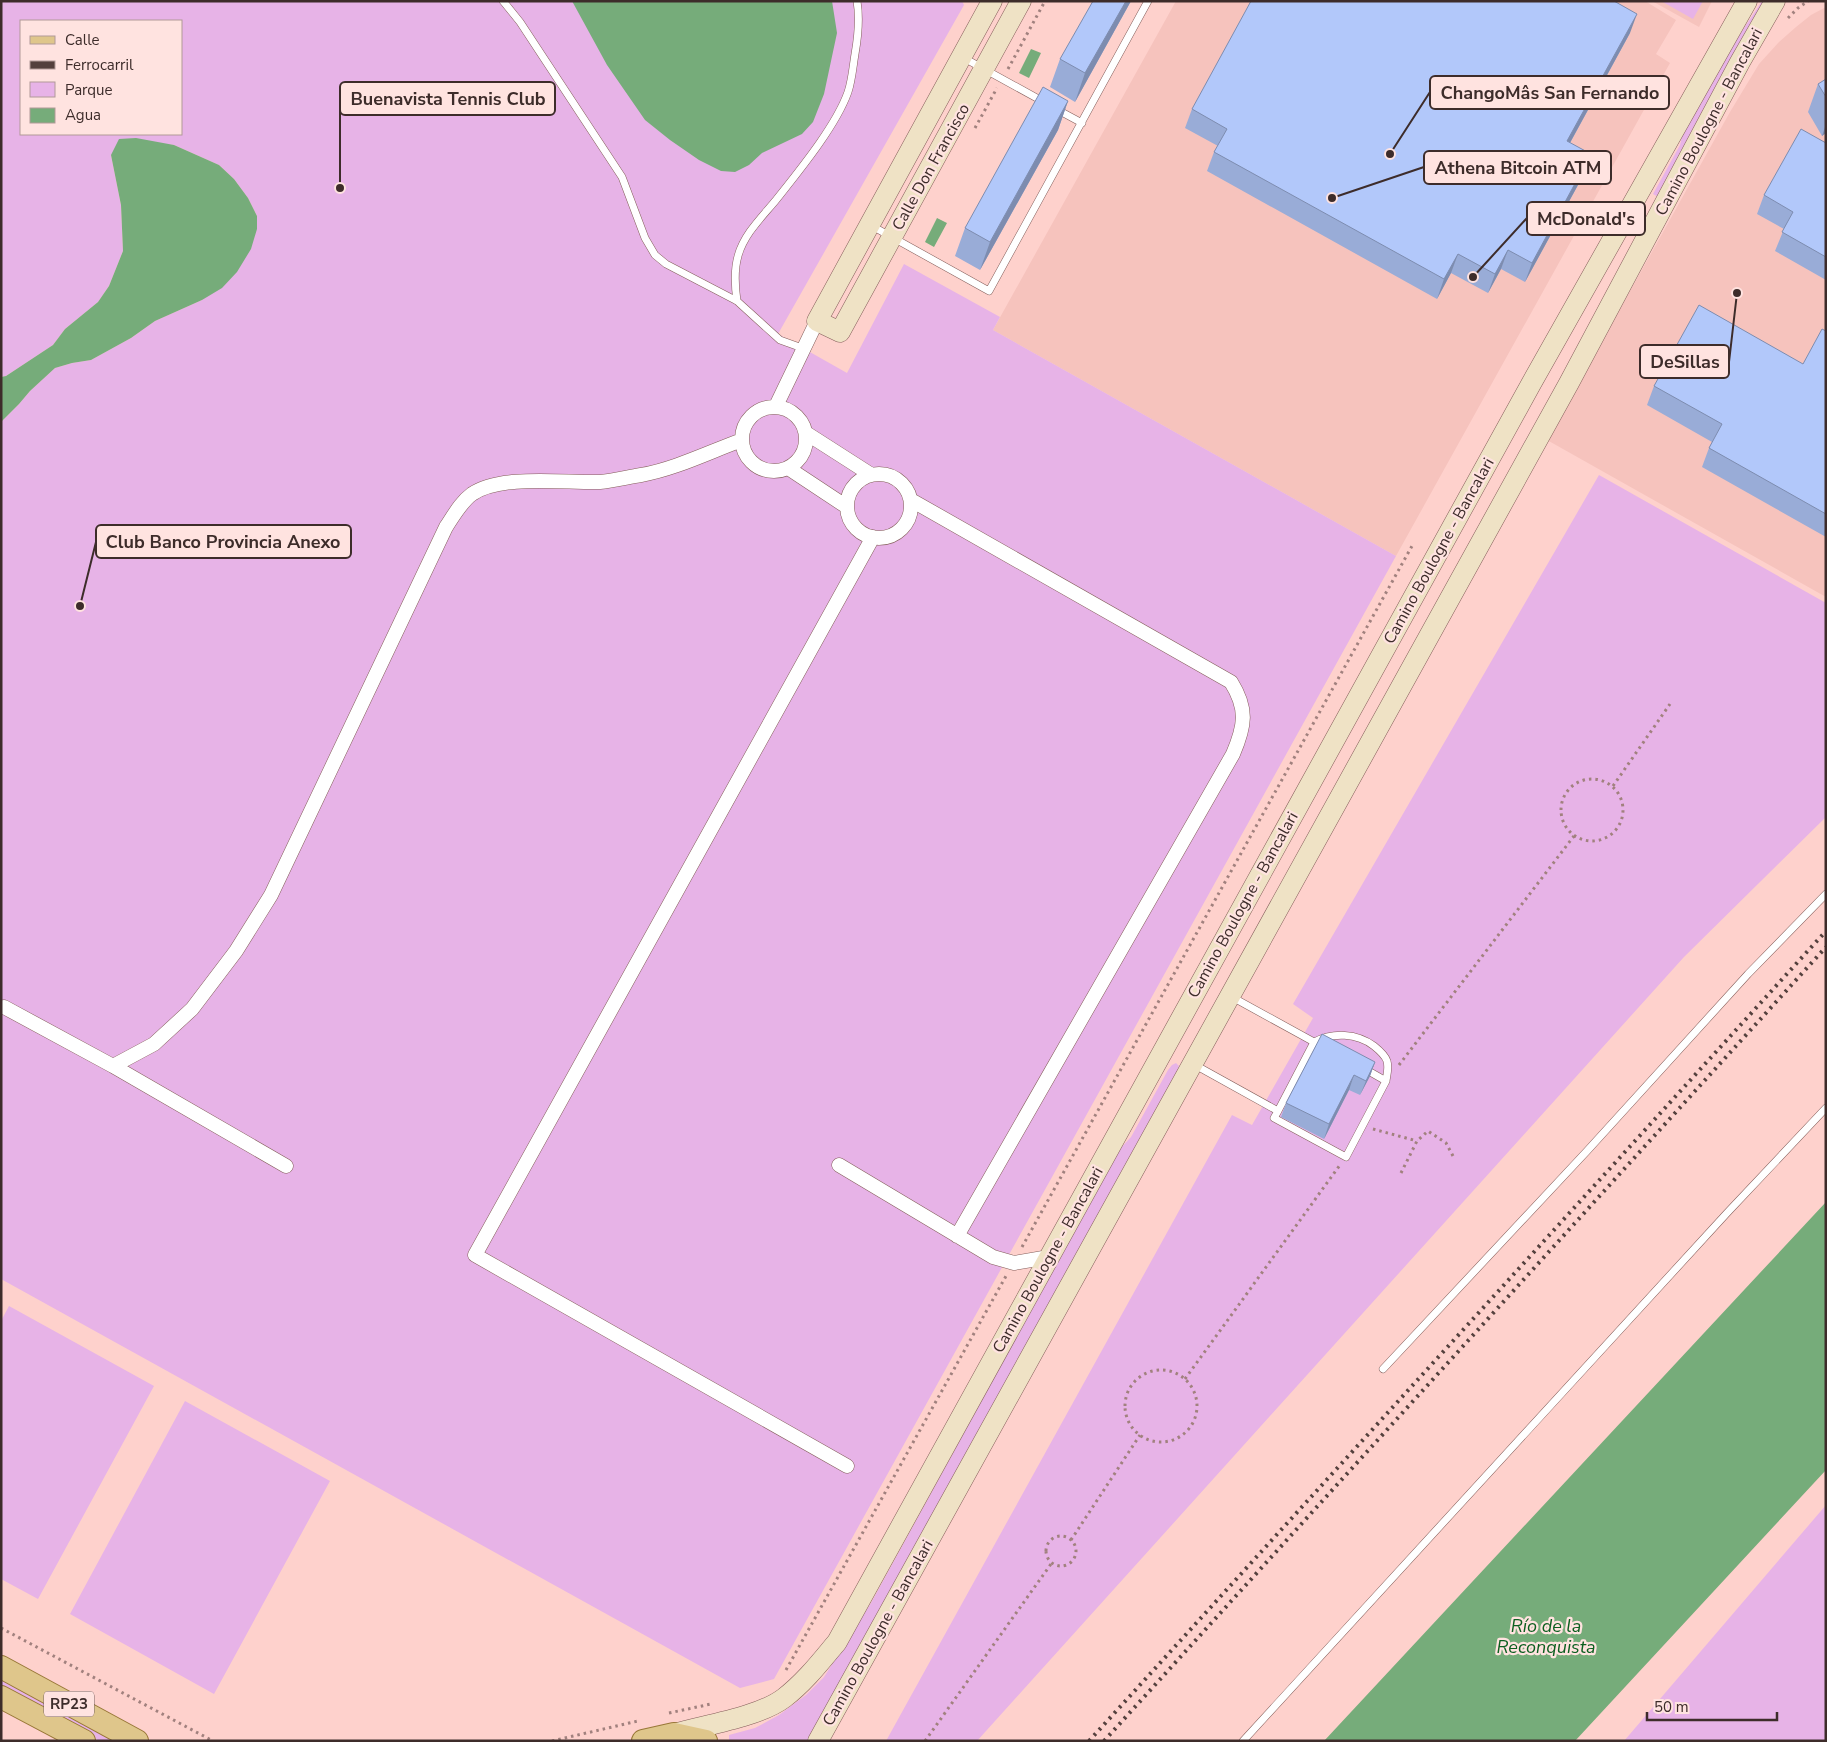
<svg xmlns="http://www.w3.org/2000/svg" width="1827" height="1742" font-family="'Nunito Sans',sans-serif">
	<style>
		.built { fill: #f6c3bd }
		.green { fill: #e7b3e7; fill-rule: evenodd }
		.water { fill: #76ac7a }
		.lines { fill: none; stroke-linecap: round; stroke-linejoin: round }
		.lane-casing { stroke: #845e5a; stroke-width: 8 }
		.street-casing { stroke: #845e5a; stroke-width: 15 }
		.secondary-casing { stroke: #845e5a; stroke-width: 21 }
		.primary-casing { stroke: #987737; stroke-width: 24 }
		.path { stroke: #a1817e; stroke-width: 3; stroke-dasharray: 2.5 4; stroke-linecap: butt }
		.lane { stroke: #fff; stroke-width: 7 }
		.street { stroke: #fff; stroke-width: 14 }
		.secondary { stroke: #efe2c5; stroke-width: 20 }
		.primary { stroke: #dfc68b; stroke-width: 22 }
		.rail { stroke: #54403d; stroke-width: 4; stroke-dasharray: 2.5 5; stroke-linecap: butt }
		.wall { fill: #99acd7 }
		.shaded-wall { fill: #7d8caf }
		.building { fill: #b2c8fa; stroke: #7d8caf }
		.labels { text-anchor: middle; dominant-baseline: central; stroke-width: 4.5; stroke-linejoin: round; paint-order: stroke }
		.shield { fill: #ffe3e0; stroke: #776361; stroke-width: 1 }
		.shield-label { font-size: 15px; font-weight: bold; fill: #3d2c2a }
		.street-label { font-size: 16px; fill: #3d2c2a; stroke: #ffe3e0 }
		.water-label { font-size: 18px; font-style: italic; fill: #0c5f1f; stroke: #ffe3e0 }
		.leader { fill: none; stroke: #3d2c2a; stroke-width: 2 }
		.callout-dot { fill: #3d2c2a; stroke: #ffe3e0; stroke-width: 2 }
		.callout { fill: #ffe3e0; stroke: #3d2c2a; stroke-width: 2 }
		.callout-label { font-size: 18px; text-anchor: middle; font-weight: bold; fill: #3d2c2a }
	</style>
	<rect width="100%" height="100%" fill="#fed1cc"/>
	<!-- built -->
	<path class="built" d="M1176,1H1645L1676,20L1656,54L1670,63L1396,556L993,330Z
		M1652,1H1712L1699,27Z
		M1826,7V597L1547,440L1730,112L1759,64L1779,42L1796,27L1811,15Z"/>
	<!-- green -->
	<path class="green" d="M1,1H962L964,5L778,334L847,373L904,264L1000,317L993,330L1396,556L774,1679L740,1688L1,1279V422L19,404L30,391L55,368L72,363L91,360L131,338L155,321L202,300L257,229V216L248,198L234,179L219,165L174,145L162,144L111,155L121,205L123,251L109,286L98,302L65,329L53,345L6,376L1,377ZM21,21H181V134H21Z
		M1661,1H1703L1693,19Z
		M1762,1H1769L1660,198L1653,194L1680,145L1687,114Z
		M1599,475L1826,603V817L1684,957L977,1741H886L1232,1115L1252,1125L1313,1018L1293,1004Z
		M1176,1063L1179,1066L1177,1074L812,1741H729V1735L755,1728L779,1715L806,1695L824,1677L871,1603L1119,1150L1131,1137L1168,1070L1172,1065Z
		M9,1306L154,1386L38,1599L1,1579V1321Z
		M185,1401L330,1481L214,1694L70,1614Z
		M1826,1505V1741H1624Z
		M1,1679L117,1741H100L1,1688Z"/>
	<!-- water -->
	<path class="water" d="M572,1H832L837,33L824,94L813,122L802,134L762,153L749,165L735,172L721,171L699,160L670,140L645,120L607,65Z
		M1031,49L1041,53L1029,78L1019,73Z
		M136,138L174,145L219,165L234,179L248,198L257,216V229L251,249L237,272L222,288L202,300L155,321L131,338L91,360L72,363L55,368L30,391L19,404L1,422V377L6,376L53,345L65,329L98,302L109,286L123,251L121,205L111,155L119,139Z
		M937,218L947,223L934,247L925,242Z
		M1826,1202V1470L1575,1741H1324Z"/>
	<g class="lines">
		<!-- lane casing -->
		<g class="lane-casing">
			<path id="lane" d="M503,1L520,22L622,177L645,238L655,255L666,264L737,301L780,340L805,349
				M964,58L1044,102
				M1056,109L1082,123
				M872,226L989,291L1148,1
				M737,301C735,287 734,270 738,256C744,234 762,217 776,200C799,171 836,126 848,92C852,80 853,66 855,54C858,37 860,19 857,1
				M1232,997L1314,1042C1333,1032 1357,1033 1374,1046C1379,1050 1385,1055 1387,1061C1389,1068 1387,1074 1386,1081
				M1195,1065L1278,1111L1314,1042L1325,1048
				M1278,1111L1274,1118L1346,1157L1386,1081L1365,1069
				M1383,1369L1587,1151L1748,974L1826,894
				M1243,1741L1727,1213L1826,1108"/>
		</g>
		<!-- street casing -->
		<g class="street-casing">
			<path id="street" d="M776,406L817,321
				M742 439a32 32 0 1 1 64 0a32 32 0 1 1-64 0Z
				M806,433L870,474
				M788,468L847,507
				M847 506a32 32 0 1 1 64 0a32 32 0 1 1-64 0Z
				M911,500L1231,682C1248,709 1245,726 1233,754L957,1236
				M4,1007L113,1066L154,1044L192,1009L236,951L271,895L446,527C454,515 461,502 472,494C501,474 564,483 600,482C613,481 628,477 641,475C675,469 709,452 742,440
				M113,1066L286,1166
				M839,1165L993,1257L1014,1263L1049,1257
				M847,1466L475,1255L873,537"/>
		</g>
		<!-- secondary casing -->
		<g class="secondary-casing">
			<path id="secondary" d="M992,1L817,321L840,332L1021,1
				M674,1734C705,1725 759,1717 784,1698C805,1682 821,1661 837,1642L1531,384L1747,1
				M818,1741L1569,383L1740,62L1775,1"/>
		</g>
		<!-- primary casing -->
		<g class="primary-casing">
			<path id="primary" d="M1,1667L137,1741
				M1,1697L84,1741
				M643,1741L674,1734L706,1741"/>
		</g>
		<!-- path -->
		<path class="path" d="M1788,18L1798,8L1808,1
			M1008,69L1045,1
			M975,128L997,88
			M1561 810a31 31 0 1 1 62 0a31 31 0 1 1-62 0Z
			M1613,786L1670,704
			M1399,1065L1574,836
			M1373,1129L1417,1141
			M1401,1173L1417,1141L1428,1131L1446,1143L1453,1156
			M1022,1247L1412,546
			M1125 1406a36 36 0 1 1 72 0a36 36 0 1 1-72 0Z
			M1185,1379L1340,1165
			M1046 1551a15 15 0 1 1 30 0a15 15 0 1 1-30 0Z
			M1071,1540L1140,1435
			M1,1628L213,1741
			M786,1670L1006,1276
			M669,1713L711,1704
			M552,1741L638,1721
			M925,1741L1051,1564"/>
		<!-- lane -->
		<use href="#lane" class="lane"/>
		<!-- street -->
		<use href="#street" class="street"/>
		<!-- secondary -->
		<use href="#secondary" class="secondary"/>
		<!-- primary -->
		<use href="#primary" class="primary"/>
		<!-- rail -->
		<path class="rail" d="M1089,1741L1826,931
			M1104,1741L1826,947"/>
	</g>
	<!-- wall -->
	<path class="wall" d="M1131,1L1075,102L1050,87L1060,59Z
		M1630,33L1570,143L1584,174L1525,282L1501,269L1488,293L1451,273L1437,299L1207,171L1214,152L1218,146L1185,128L1192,109Z
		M1826,79V133L1822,136L1808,112L1818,84Z
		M1068,101L1058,130L980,270L955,256L965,228Z
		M1826,143V280L1775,251L1784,229L1757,214L1764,195Z
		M1826,331V537L1702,467L1709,448L1712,442L1647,405L1654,386L1803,364Z
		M1375,1062L1370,1076L1360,1095L1349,1090L1324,1139L1281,1117L1286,1103Z"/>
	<!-- shaded-wall -->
	<path class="shaded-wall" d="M1126,1H1131L1075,102L1085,73Z
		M1637,14L1630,33L1560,161L1567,141Z
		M1068,101L1058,130L980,270L990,242Z
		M1826,124V133L1822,136Z
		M1591,154L1584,174L1525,282L1532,263Z
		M1508,250L1501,269L1488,293L1495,274Z
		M1458,254L1451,273L1437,299L1444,279Z
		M1375,1062L1370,1076L1360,1095L1366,1081Z
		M1354,1075L1349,1090L1324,1139L1329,1124Z"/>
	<!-- building -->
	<path class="building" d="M1093,1H1126L1085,73L1060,59Z
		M1251,1H1614L1637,14L1567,141L1591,154L1532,263L1508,250L1495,274L1458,254L1444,279L1214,152L1227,129L1192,109Z
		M1826,79V97L1818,84Z
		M1043,87L1068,101L990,242L965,228Z
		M1801,129L1826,143V257L1782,232L1793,212L1764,195Z
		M1699,305L1803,364L1822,329L1826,331V514L1709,448L1722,424L1654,386Z
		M1322,1034L1375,1062L1366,1081L1354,1075L1329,1124L1286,1103Z"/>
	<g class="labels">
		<!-- shield labels -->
		<rect class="shield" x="44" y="1691.5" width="50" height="25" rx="4"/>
		<g class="shield-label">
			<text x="69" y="1704">RP23</text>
		</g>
		<!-- street labels -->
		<g class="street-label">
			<text transform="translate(1709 122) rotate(-62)">Camino Boulogne - Bancalari</text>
			<text transform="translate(931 167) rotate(-61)">Calle Don Francisco</text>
			<text transform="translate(1439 551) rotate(-61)">Camino Boulogne - Bancalari</text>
			<text transform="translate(1243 905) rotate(-61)">Camino Boulogne - Bancalari</text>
			<text transform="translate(1048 1260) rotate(-61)">Camino Boulogne - Bancalari</text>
			<text transform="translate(878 1633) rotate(-61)">Camino Boulogne - Bancalari</text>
		</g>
		<!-- water labels -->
		<g class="water-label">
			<text x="1546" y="1626">Río de la<tspan x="1546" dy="21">Reconquista</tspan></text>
		</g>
	</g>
	<!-- callouts -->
	<path class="leader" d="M1390 154L1430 92M340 188L340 98M1332 198L1424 167M1473 277L1527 218M1737 293L1729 362M80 606L96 542"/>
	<g class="callout-dot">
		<circle cx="1390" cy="154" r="5"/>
		<circle cx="340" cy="188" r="5"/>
		<circle cx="1332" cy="198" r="5"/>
		<circle cx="1473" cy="277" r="5"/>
		<circle cx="1737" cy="293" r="5"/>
		<circle cx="80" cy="606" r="5"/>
	</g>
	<g class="callout">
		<rect x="1430" y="76" width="239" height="33" rx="5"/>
		<rect x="340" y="82" width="215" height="33" rx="5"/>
		<rect x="1424" y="151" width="187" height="33" rx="5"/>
		<rect x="1527" y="202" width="118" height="33" rx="5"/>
		<rect x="1640" y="345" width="89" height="33" rx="5"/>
		<rect x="96" y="525" width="255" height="33" rx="5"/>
	</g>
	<g class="callout-label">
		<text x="1550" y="99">ChangoMâs San Fernando</text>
		<text x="448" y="105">Buenavista Tennis Club</text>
		<text x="1518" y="174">Athena Bitcoin ATM</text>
		<text x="1586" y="225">McDonald's</text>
		<text x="1685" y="368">DeSillas</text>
		<text x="223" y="548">Club Banco Provincia Anexo</text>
	</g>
	<!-- border -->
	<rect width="1827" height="1742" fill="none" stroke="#3d2c2a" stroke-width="5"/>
	<!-- legend -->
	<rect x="20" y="20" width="162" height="115" fill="#ffe3e0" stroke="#b19a97"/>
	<rect x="30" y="36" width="25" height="8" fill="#dfc68b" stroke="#b19a97"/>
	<text x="65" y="45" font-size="15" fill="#3d2c2a">Calle</text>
	<rect x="30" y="61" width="25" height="8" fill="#54403d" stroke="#b19a97"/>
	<text x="65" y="70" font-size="15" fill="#3d2c2a">Ferrocarril</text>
	<rect x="30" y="82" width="25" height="15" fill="#e7b3e7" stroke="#b19a97"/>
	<text x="65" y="95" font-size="15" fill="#3d2c2a">Parque</text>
	<rect x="30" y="108" width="25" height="15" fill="#76ac7a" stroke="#b19a97"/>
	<text x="65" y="120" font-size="15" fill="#3d2c2a">Agua</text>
	<!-- scale -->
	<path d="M1647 1712v8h130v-8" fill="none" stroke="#3d2c2a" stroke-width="2.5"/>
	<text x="1654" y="1712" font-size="15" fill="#3d2c2a" stroke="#ffe3e0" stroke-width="4" paint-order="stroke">50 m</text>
</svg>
